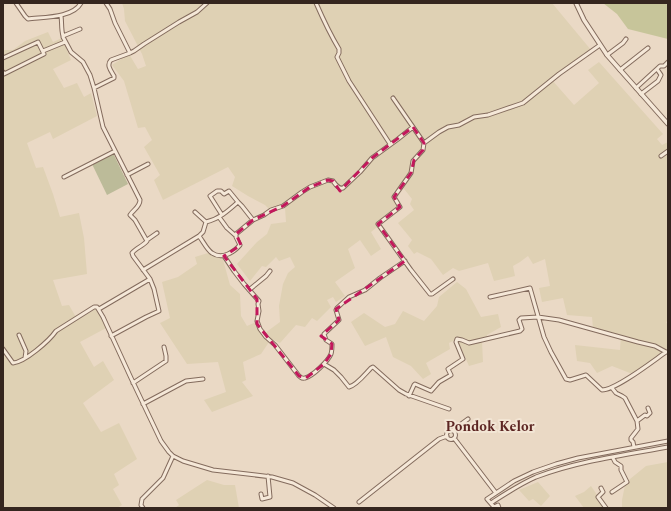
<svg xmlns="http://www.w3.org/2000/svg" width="671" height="511" font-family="Spectral,serif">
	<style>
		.farmland { fill: #dfd1b4 }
		.green { fill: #c7c59a }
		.cemetery { fill: #bcbb99 }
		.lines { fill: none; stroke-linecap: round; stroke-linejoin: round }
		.minor-casing { stroke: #836b5d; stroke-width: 5 }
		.tertiary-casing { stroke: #836b5d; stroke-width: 5.5 }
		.minor { stroke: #f5e8d8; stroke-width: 3 }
		.tertiary { stroke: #f5e8d8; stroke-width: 3.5 }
		.marked { fill: none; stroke: #c2185b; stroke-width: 3; stroke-dasharray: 8 5; stroke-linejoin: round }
		.labels { text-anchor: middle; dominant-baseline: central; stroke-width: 4; stroke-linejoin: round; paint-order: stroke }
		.quarter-label { font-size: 14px; font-weight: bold; fill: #5d2623; stroke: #f2e5d4 }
	</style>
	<rect width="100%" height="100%" fill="#ead9c5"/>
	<!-- farmland -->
	<path class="farmland" d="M122,3H552L591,50L552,80L574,105L599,83L588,70L599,62L663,134L657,139L662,145L668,142V321L666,322L668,325V351L647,367L635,375L612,366L597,373L590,363L577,361L575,345L620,350L621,335L593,328L592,317L567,315L563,298L542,302L539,288L550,286L545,259L533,264L528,256L520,262L513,266L515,276L494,281L488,263L459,271L453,268L443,275L431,259L417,252L414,254L408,246L412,240L398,223L414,210L410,204L412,199L401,185L393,192L398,200L396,212L371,232L381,249L371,256L360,240L348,249L355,268L335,282L345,296L336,302L333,297L327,300L331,307L317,321L312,318L305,327L296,325L280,343L271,339L261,354L243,362L246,380L242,382L253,396L212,412L204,400L226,392L218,362L187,364L160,323L170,318L162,282L178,277L197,264L195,257L208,253L222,256L230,285L240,294L241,316L247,326L256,322L265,333L280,322L279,306L283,284L288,273L295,267L290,257L279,261L276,257L266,267L262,266L250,281L237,264L257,242L267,234L271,224L286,222L285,208L270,210L265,205L248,196L232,186L235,177L228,167L163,200L154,180L160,175L144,147L152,140L145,127L138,128L124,81L112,65L129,54L138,69L146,66L142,54L125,21L124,9Z
		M48,32L53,42L62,38L71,60L53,69L64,88L77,83L84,97L91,93L97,116L53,139L50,132L27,143L36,168L43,167L53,194L60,217L79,213L84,238L87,274L53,280L62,306L69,305L77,319L100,307L108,327L80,342L94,367L103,361L114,380L83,403L101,432L119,423L137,459L114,474L119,485L113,489L122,505L117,508H3V50H13L25,41Z
		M457,282L466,289L481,317L498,314L501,327L487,335V339L482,341L483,362L469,366L457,339L449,343L450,349L426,363L431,374L423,379L411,366L393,357L386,337L365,346L351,322L364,313L385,327L395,324L403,311L424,321L437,306L439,297Z
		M668,462V508H622V500L625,485L630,479L646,466Z
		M207,480L224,485H235L239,508H175L179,505L176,500Z
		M538,482L550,496L541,506L533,499L529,501L519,490Z
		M591,486L606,508H584L575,496L584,492Z"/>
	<!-- green -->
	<path class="green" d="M603,3H664L668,5V39L628,29L617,14Z"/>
	<!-- cemetery -->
	<path class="cemetery" d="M113,153L128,184L107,195L92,164Z"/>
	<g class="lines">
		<!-- minor casing -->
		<g class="minor-casing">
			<path id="minor" d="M16,3L25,16L28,19C43,17 73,18 81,3
				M106,3L110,9L115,23L130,53L134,51L144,44L179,22L197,12L207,3
				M316,3C323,19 330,34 339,49V53L337,57L349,81L390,144
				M61,16C62,22 61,29 63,36
				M80,29L63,36V37L71,52L83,62L90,75L94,88L103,127L140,200C140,207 133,210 130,215L135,220L147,241C143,246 136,248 132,253L133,256L150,279L99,309
				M43,51L65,42
				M607,55L623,43L626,39
				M3,58L38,42L44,54L4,74L3,72
				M620,70L648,48
				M94,88L114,78V76C111,71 106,65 111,60L130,53
				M636,88L660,66H664L668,62
				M641,94L658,81L661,75L657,69
				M393,98L424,143L439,132L448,127L459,125L474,117L488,115L523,103L559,74L600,45
				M424,143L423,150L413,161L411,173L394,197L400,207L378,224L411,270L430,294H432L453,279
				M661,156L668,151
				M127,175L148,164
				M64,177L115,151
				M195,212L206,222
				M222,215L210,196L217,191H221L224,194L229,191L238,202
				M219,217L227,228L236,236
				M199,236L203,232L206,222C219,219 228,211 238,202L242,206L253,220
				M147,240L157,233
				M224,256L234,271L244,284L259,301L258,304L259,311L257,321L260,329L266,337L275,345L299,376C302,378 302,379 305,378C313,376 328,361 331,354C332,351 332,348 332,344L326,340L324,334L339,320L336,310L337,308L349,297L365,290L380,278L405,261
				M143,270L199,236C203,241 207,250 212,253C222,260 234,252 240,245L236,237V234L253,220L264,215L271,210L283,206L302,192L310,187L328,180L333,181C336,185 338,189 343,188L360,172L372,158L398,139L413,127
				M249,290L266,276L270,271
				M490,297L530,288L544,337L551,352L566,379L570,380L586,375L602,390C616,390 653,361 666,352
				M19,335L26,351L25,358
				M111,336L146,317L159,311L154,289L150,279
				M3,349L13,363C25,362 49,341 56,331L94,307H97L103,317L131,378L161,441L169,452L173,456L183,461L213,470L272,477L293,483L315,495L334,508
				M324,364L334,370L341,377L349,387C357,385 365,374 371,368L373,367L399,390L406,394L449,409
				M133,383L166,361V356L164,347
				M612,388L616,393L622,396L625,398L637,421L638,429L631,438V440L633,442L634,447
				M409,396L414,385L415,384L431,391L439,382L451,375L448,369L463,359L456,342L457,339L462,340L469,343L520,331L522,329L519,320L521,318L538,317L559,320L638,342L655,346L666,352H668
				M143,404L186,381L203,379
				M637,421L645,415L647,416L650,413L648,408
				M453,430L468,419
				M446.5 435a4.5 4.5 0 1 1 9 0a4.5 4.5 0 1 1-9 0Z
				M454,438L496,493
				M601,488L603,492L598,497L606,508
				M612,492L627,482L621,470V466L615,462L613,458
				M261,494L262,499L270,497L268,476
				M359,502L439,439L447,436
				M491,503C505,494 520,484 536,477C578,461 624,455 668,447
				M143,508L141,505L142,499L163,478L173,456
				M499,508L498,505L494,507L487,499L514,481L533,472L556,464L578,458L668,441"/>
		</g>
		<!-- tertiary casing -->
		<g class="tertiary-casing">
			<path id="tertiary" d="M576,3L584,20L607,55L668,124"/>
		</g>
		<!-- minor -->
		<use href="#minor" class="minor"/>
		<!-- tertiary -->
		<use href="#tertiary" class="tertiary"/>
	</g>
	<!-- marked area -->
	<path class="marked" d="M413,127L424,143L423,150L414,160L411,173L394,197L400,207L378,224L405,261L336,309L339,320L321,336L332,344L331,354L324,364L306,378L299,376L257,324V299L224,256L241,245L236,234L253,220L283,206L310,187L328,180L333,181L340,191L372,158Z"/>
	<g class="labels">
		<!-- quarter labels -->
		<g class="quarter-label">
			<text x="490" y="426">Pondok Kelor</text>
		</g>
	</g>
	<!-- border -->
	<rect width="671" height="511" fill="none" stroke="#35261f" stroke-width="8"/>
</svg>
